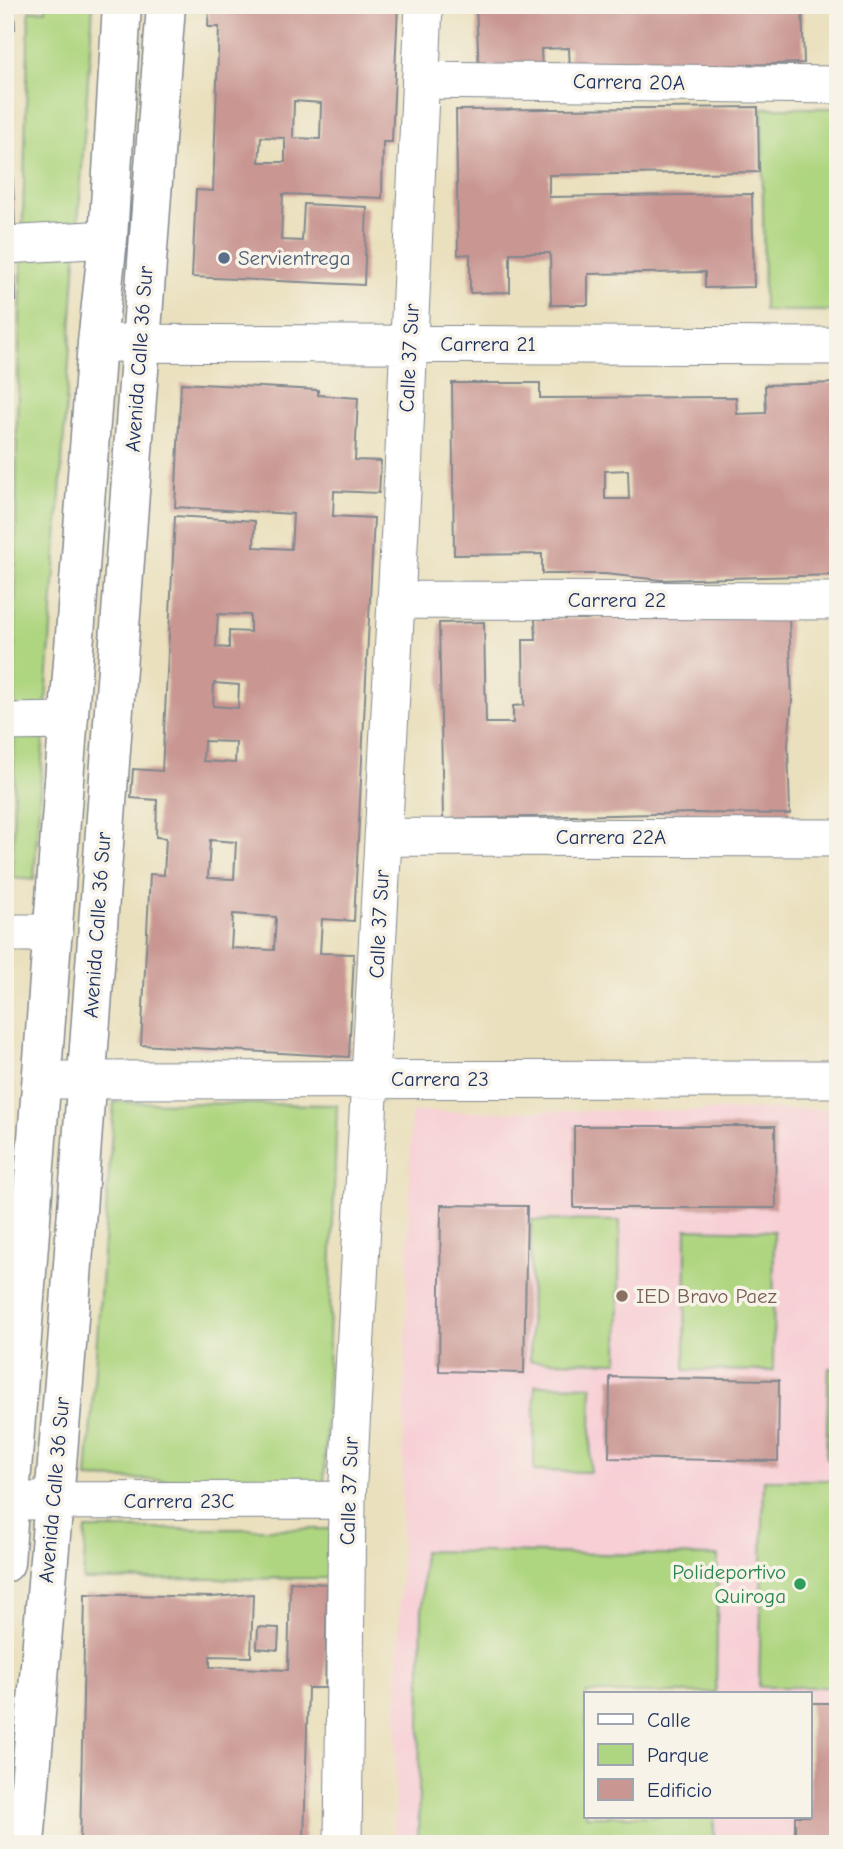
<svg xmlns="http://www.w3.org/2000/svg" width="843" height="1849" font-family="'Comic Neue',sans-serif">
	<style>
		.built { fill: #f7cfd5; fill-rule: evenodd }
		.green { fill: #aed57f; stroke: #64826e; stroke-width: 2 }
		.building { fill: #c99692; fill-rule: evenodd }
		.lines { fill: none; stroke-linecap: round; stroke-linejoin: round }
		.minor-casing { stroke: #82888e; stroke-width: 39 }
		.major-casing { stroke: #82888e; stroke-width: 41 }
		.minor { stroke: #fff; stroke-width: 37 }
		.major { stroke: #fff; stroke-width: 38 }
		.service-dot { fill: #5c6f8a; stroke: #f7f3e8; stroke-width: 2.5 }
		.education-dot { fill: #8d6e63; stroke: #f7f3e8; stroke-width: 2.5 }
		.leisure-dot { fill: #2e9e5b; stroke: #f7f3e8; stroke-width: 2.5 }
		.labels { text-anchor: middle; dominant-baseline: central; stroke-width: 7; stroke-linejoin: round; paint-order: stroke }
		.street-label { font-size: 21px; fill: #1b2f5e; stroke: #f7f3e8 }
		.service-label { font-size: 21px; fill: #4e5e75; stroke: #f7f3e8; text-anchor: start }
		.education-label { font-size: 21px; fill: #785e54; stroke: #f7f3e8; text-anchor: start }
		.leisure-label { font-size: 21px; fill: #27864d; stroke: #f7f3e8; text-anchor: end }
	</style>
	<rect width="100%" height="100%" fill="#f7f3e8"/>
	<filter id="ink" filterUnits="userSpaceOnUse"><feTurbulence type="fractalNoise" baseFrequency=".0143" numOctaves="2"/><feDisplacementMap in="SourceGraphic" scale="14" xChannelSelector="R" yChannelSelector="G"/><feConvolveMatrix kernelMatrix="1 2 1 2 8 2 1 2 1" color-interpolation-filters="sRGB"/></filter>
	<filter id="wash" filterUnits="userSpaceOnUse"><feTurbulence type="fractalNoise" baseFrequency=".00686" numOctaves="4" result="noise"/><feDisplacementMap in="SourceGraphic" scale="28" xChannelSelector="R" yChannelSelector="G"/><feGaussianBlur stdDeviation="1.57" result="paint"/><feColorMatrix in="noise" values="0 0 0 0 0 0 0 0 0 0 0 0 0 0 0 0 0 1.4 0 .05"/><feComposite in="paint" operator="in"/></filter>
	<g filter="url(#wash)">
		<rect width="100%" height="100%" fill="#eae0bd"/>
		<!-- built -->
		<path class="built" d="M838,1109V1480L764,1481L759,1686L838,1687V1844H394L411,1112ZM586,1693H810V1816H586Z"/>
		<!-- green -->
		<path class="green" d="M47,5H93L34,880L13,878L17,420L29,11L46,10Z
			M762,108H838V311H764Z
			M114,1102L337,1105L324,1485L87,1478Z
			M531,1220L620,1221L618,1362L530,1361Z
			M686,1229L774,1231L773,1371L685,1370Z
			M829,1368H838V1459L826,1458Z
			M535,1385L592,1386L590,1472L534,1471Z
			M764,1480H838V1687H759Z
			M86,1529H333L332,1578L83,1580Z
			M423,1551L718,1556L716,1693H586V1816H714V1844H418Z"/>
		<g id="blocks">
			<!-- building -->
			<path class="building" d="M209,5H398L392,142H383L382,198L283,194L281,240L302,241L304,204L367,207L364,285L192,277L196,190L213,191L219,27H208ZM294,101L321,103L320,139L293,138ZM261,137L285,138V162H259Z
				M476,5H802L804,63L570,71L569,48L541,49L542,68L479,70Z
				M14,10L15,29H5V11Z
				M5,81H8L15,228L5,229Z
				M758,107L759,172L549,175V197L752,194L754,287L705,288V272L588,274V305H551L550,253H510V292L470,293V254L458,255L456,110Z
				M14,255L15,301H5V256Z
				M181,383L318,390V395L358,398L355,460L381,461L379,493L334,491L333,516L374,518L354,921L322,919L320,953L354,954L349,1057L141,1045L150,874L164,875L166,838L156,837L157,800L131,798L133,769L162,771L175,516L255,521L254,547L291,549L293,514L175,507ZM218,614L250,615V632L229,631V648L216,647ZM214,683L239,685L238,708L213,706ZM204,741L236,742L235,763L203,761ZM210,840L236,842L234,879L208,878ZM233,914L276,917L274,950L231,948Z
				M452,383H540V398L736,397L737,414L766,413L765,385L838,383V575L661,580L605,574H542V554L454,555ZM628,470L629,499H605V471Z
				M789,616L792,700L788,744L790,814L696,813L443,819L439,623L484,622L486,723H513V706L524,705L523,640H536L535,619Z
				M574,1126H775L776,1208H574Z
				M441,1205L527,1206L524,1373L439,1371Z
				M610,1377L779,1380L778,1461L609,1458Z
				M290,1582L327,1584L325,1688H308L304,1844H80L85,1594L211,1597L253,1594L251,1657L210,1656V1667L288,1670Z
				M258,1627L279,1628L278,1650L257,1648Z
				M810,1703H838L837,1844H795V1816H810Z"/>
		</g>
	</g>
	<g filter="url(#ink)">
		<use href="#blocks" fill-opacity="0" stroke="#82888e" stroke-width="2"/>
		<g class="lines">
			<!-- minor casing -->
			<g class="minor-casing">
				<path id="minor" d="M421,80L838,85
					M5,245L108,239
					M97,343L838,346
					M396,600L838,601
					M5,722L69,721
					M384,837L838,838
					M5,933H54
					M42,1080L838,1079
					M10,1501L347,1500
					M343,1844L347,1500L403,473L424,5"/>
			</g>
			<!-- major casing -->
			<g class="major-casing">
				<path id="major" d="M5,1563L97,343L108,239L122,5
					M25,1844L67,1345L166,5"/>
			</g>
			<!-- minor -->
			<use href="#minor" class="minor"/>
			<!-- major -->
			<use href="#major" class="major"/>
		</g>
	</g>
	<!-- markers -->
	<circle class="service-dot" cx="224" cy="258" r="7"/>
	<circle class="education-dot" cx="622" cy="1296" r="7"/>
	<circle class="leisure-dot" cx="800" cy="1584" r="7"/>
	<g class="labels">
		<!-- street labels -->
		<g class="street-label">
			<text transform="translate(629 82) rotate(1)">Carrera 20A</text>
			<text x="488" y="344">Carrera 21</text>
			<text transform="translate(409 358) rotate(-87)">Calle 37 Sur</text>
			<text transform="translate(139 359) rotate(-86)">Avenida Calle 36 Sur</text>
			<text x="617" y="600">Carrera 22</text>
			<text x="611" y="837">Carrera 22A</text>
			<text transform="translate(379 924) rotate(-87)">Calle 37 Sur</text>
			<text transform="translate(97 925) rotate(-86)">Avenida Calle 36 Sur</text>
			<text x="440" y="1079">Carrera 23</text>
			<text transform="translate(54 1490) rotate(-85)">Avenida Calle 36 Sur</text>
			<text transform="translate(349 1491) rotate(-88)">Calle 37 Sur</text>
			<text x="179" y="1501">Carrera 23C</text>
		</g>
		<!-- service labels -->
		<g class="service-label">
			<text x="238" y="258">Servientrega</text>
		</g>
		<!-- education labels -->
		<g class="education-label">
			<text x="636" y="1296">IED Bravo Paez</text>
		</g>
		<!-- leisure labels -->
		<g class="leisure-label">
			<text x="786" y="1572">Polideportivo<tspan x="786" dy="24">Quiroga</tspan></text>
		</g>
	</g>
	<!-- margin -->
	<rect width="843" height="1849" fill="none" stroke="#f7f3e8" stroke-width="28"/>
	<!-- legend -->
	<rect x="584" y="1692" width="228" height="126" fill="#f7f3e8" stroke="#9fa5b1" stroke-width="2"/>
	<rect x="598" y="1714" width="35" height="10" fill="#ffffff" stroke="#9fa5b1" stroke-width="2"/>
	<text x="647" y="1727" font-size="21" fill="#1b2f5e">Calle</text>
	<rect x="598" y="1744" width="35" height="21" fill="#aed57f" stroke="#9fa5b1" stroke-width="2"/>
	<text x="647" y="1762" font-size="21" fill="#1b2f5e">Parque</text>
	<rect x="598" y="1779" width="35" height="21" fill="#c99692" stroke="#9fa5b1" stroke-width="2"/>
	<text x="647" y="1797" font-size="21" fill="#1b2f5e">Edificio</text>
</svg>
